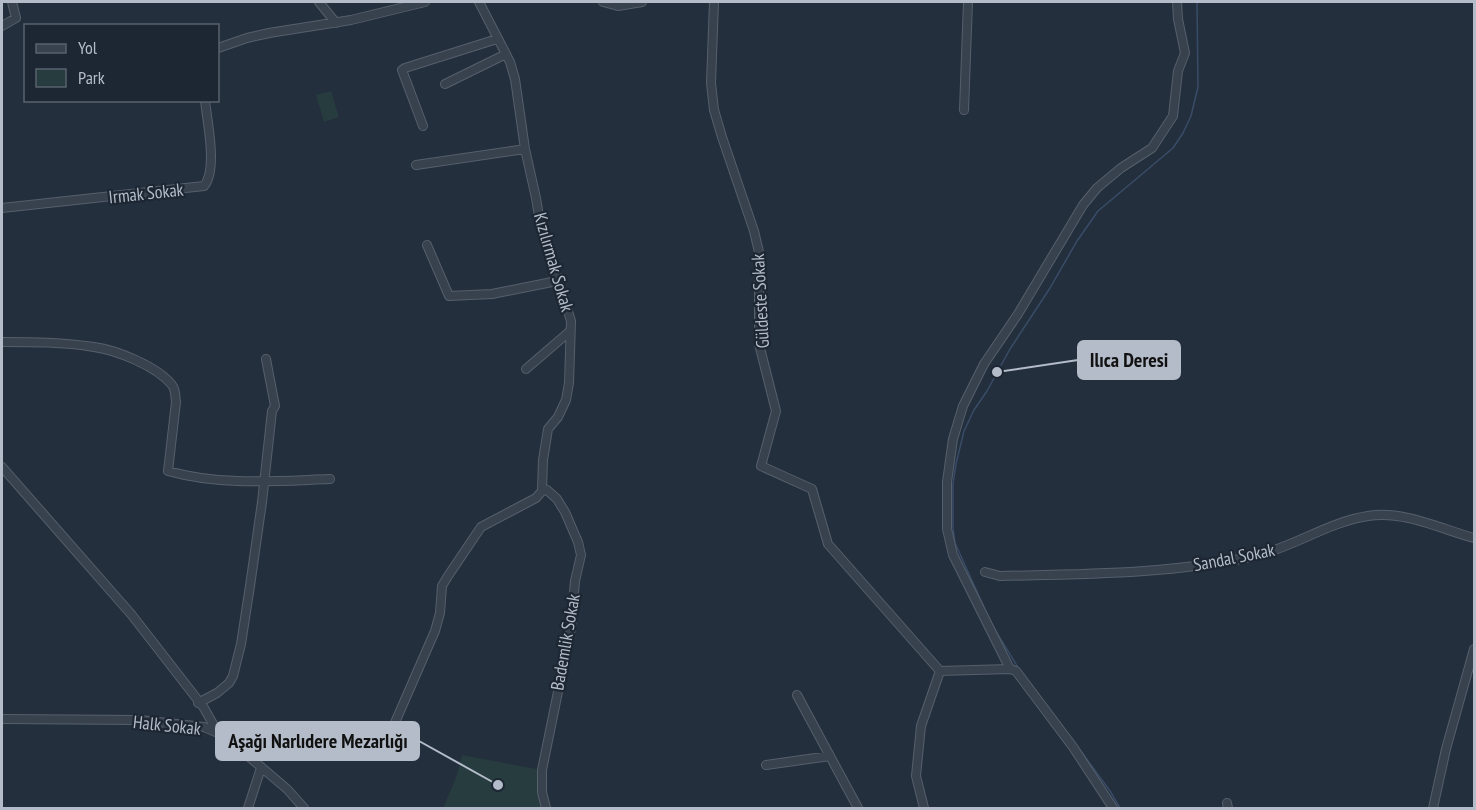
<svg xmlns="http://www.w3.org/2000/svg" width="1476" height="810" font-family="'PT Sans Narrow',sans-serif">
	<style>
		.green { fill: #263c3f }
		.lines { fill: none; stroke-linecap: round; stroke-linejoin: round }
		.stream { stroke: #394c67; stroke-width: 1.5 }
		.minor-casing { stroke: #565f6c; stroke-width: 10 }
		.minor { stroke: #38414e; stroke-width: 8 }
		.labels { text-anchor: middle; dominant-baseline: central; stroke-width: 4.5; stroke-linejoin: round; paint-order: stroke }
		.street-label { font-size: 18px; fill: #b4bcc9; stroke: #1d2633 }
		.leader { fill: none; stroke: #b4bcc9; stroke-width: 2 }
		.callout-dot { fill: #b4bcc9; stroke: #1d2633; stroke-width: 2 }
		.callout { fill: #b4bcc9; stroke: #b4bcc9; stroke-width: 2 }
		.callout-label { font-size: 20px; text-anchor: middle; font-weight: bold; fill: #111 }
	</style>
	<rect width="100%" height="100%" fill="#242f3e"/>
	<!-- green -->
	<path class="green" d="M331,91L339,117L324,122L316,95Z
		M462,755L542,770L546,808H443L456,778Z"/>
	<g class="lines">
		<!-- stream -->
		<path class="stream" d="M1019,669L992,625L955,543L953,528V484L956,464L964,431L974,410L987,391L1010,349L1050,288L1077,241L1098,211L1173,148L1183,133L1191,116L1198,87L1197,2
			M1080,750L1110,791L1120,808"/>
		<!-- minor casing -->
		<g class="minor-casing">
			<path id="minor" d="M319,2L336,23
				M603,2L618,6L642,2
				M714,2L711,83L714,110L722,137L754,231L759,252V344L776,411L761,466L812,489L828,544L940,671L921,726L916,776L924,808
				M2,26L16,18L12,2
				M218,48L247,38L269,33L351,20L425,2
				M445,84L506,54
				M964,110L968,2
				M423,126L402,70L405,68L497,39
				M416,165L525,149
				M2,208L204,186C218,169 207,122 205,100
				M427,245L449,296L492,294L557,281
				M2,342C32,342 63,342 94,347C116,350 157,366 172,385C176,390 175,396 176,402L168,471C221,486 275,481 330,479
				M526,369L569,332
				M2,467L131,614L204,708L218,733
				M542,491L547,490L557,499L565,512L578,542L581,555L575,581L571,628L542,770V792L546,808
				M985,572L1000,576C1086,574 1171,574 1255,556C1294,547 1328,522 1368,516C1403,510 1441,529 1474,538
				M940,671L1010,669
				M797,695L858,808
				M198,703L217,693L229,683L233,676L241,644L250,586L262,502L272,411L275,406L266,359
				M2,719L140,720L204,727L218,733L241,750L287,789L304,808
				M241,750L244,735C272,722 345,738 378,741L386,740L390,734L435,631L440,613L442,586L448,576L481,527L536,498L542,491L543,460L548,429L558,417L566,400L569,383L571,321L540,223L536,198L525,149L515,79L510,62L479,2
				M766,765L830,756
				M1227,803L1228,808
				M248,808L261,768
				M1113,808L1073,747L1016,671L1010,669L953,555L947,529V482L953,439L963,406L984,364L1018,314L1083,205L1097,188L1121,168L1152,148L1173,116L1178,71L1185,53L1178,19L1177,2
				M1433,808L1446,749L1474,649"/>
		</g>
		<!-- minor -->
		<use href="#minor" class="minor"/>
	</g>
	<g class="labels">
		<!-- street labels -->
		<g class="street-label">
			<text transform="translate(146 193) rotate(-6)">Irmak Sokak</text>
			<text transform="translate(554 262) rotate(74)">Kızılırmak Sokak</text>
			<text transform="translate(760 301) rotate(-93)">Güldeste Sokak</text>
			<text transform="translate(1234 557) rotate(-11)">Sandal Sokak</text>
			<text transform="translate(565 642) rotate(-80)">Bademlik Sokak</text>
			<text transform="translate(167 725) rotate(6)">Halk Sokak</text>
		</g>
	</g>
	<!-- callouts -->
	<path class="leader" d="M997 372L1078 360M498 785L419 741"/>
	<g class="callout-dot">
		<circle cx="997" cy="372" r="6"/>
		<circle cx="498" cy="785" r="6"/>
	</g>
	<g class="callout">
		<rect x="1078" y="341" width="102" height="38" rx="6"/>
		<rect x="216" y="722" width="203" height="38" rx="6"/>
	</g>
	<g class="callout-label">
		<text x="1129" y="367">Ilıca Deresi</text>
		<text x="318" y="748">Aşağı Narlıdere Mezarlığı</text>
	</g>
	<!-- border -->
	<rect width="1476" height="810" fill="none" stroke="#b4bcc9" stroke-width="6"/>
	<!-- legend -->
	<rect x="24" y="24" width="195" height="78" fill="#1d2633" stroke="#59626f" stroke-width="1.5"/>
	<rect x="36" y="44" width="30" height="9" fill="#38414e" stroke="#59626f" stroke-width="1.5"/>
	<text x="78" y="54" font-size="18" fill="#b4bcc9">Yol</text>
	<rect x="36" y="69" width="30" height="18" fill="#263c3f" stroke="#59626f" stroke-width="1.5"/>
	<text x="78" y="84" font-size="18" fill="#b4bcc9">Park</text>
</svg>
